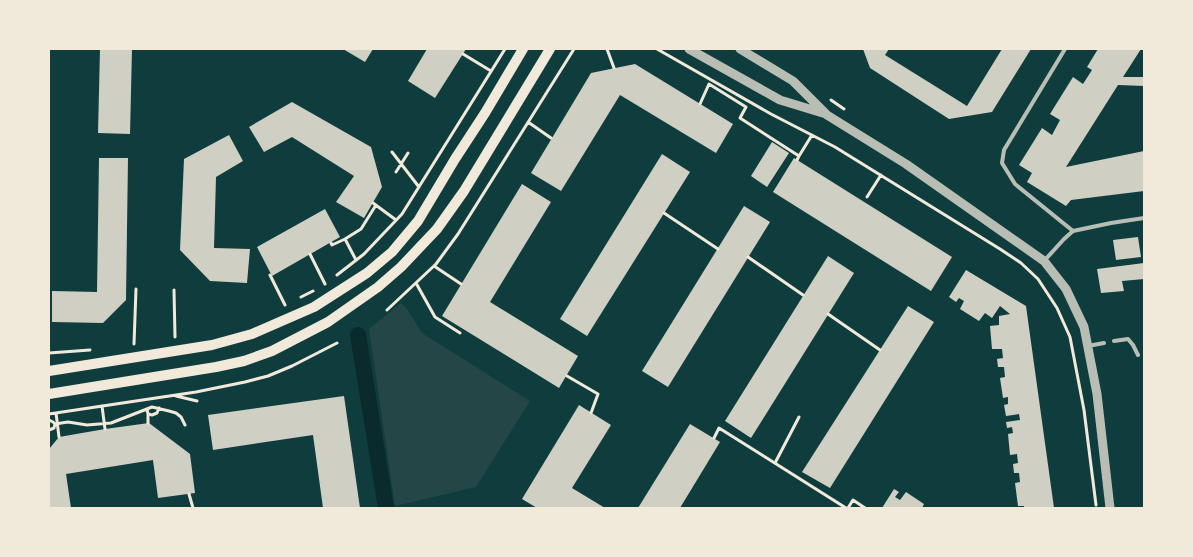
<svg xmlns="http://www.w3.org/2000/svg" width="1193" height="557" font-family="'Roboto Condensed',sans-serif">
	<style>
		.green { fill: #244646 }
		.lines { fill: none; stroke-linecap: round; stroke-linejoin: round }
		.canal { stroke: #0a2a2b; stroke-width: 16 }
		.building { fill: #cfcfc3 }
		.path { stroke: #f1e9da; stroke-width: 3 }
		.service { stroke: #b8beb3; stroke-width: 4 }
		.tertiary { stroke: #b8beb3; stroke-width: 9 }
		.secondary { stroke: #f1e9da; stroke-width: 10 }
	</style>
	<rect width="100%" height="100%" fill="#0f3d3e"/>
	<!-- green -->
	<path class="green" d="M401,303L407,309L422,333L530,401L476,487L395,506L369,329Z"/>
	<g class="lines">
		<!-- canal -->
		<path class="canal" d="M358,335L386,508"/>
	</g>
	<!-- building -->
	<path class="building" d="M100,49H132L130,134L98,133Z
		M343,49H373L365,62Z
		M427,49H466L435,98L408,81Z
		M863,49H889L885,55L967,106L1002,49H1031L992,112L949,119L870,68Z
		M1098,49H1141L1123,77H1144V86L1118,85L1066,167L1144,151V191L1071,200L1066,206L1027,182L1032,173L1019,165L1042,128L1052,135L1060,120L1050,114L1073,77L1083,84L1092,70L1087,67Z
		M635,64L733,124L716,153L620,95L561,191L531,173L591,73Z
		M292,102L371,147L382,187L364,218L336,202L354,176L292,137L264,152L249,127Z
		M229,135L243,161L216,177L214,248L250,249L247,283L210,281L180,250L184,159Z
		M772,142L789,153L767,187L751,176Z
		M662,154L690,172L587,336L560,319Z
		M99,158H128L126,300L103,323L52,322V291L97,292Z
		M794,158L952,257L931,291L773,192Z
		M522,184L551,202L490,302L578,356L559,388L442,316Z
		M744,206L770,222L668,387L642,371Z
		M325,209L340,237L272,276L257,247Z
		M1138,237L1141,257L1116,260L1113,240Z
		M828,256L854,273L751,438L725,421Z
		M1144,263V279L1122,281L1124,291L1101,293L1097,269Z
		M966,270L1026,306L1054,508H1024V506H1018L1015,483L1020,482L1019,473H1014L1013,464L1018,463L1017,454L1010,455L1008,434L1013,433L1012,427L1007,428L1006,422L1020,420L1019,414L1006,416L1004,405L1008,404V397L1003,398L1000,378L1005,377L1004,367H998L997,359L1003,358L1002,349H992L990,326L999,325V316L1010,314L1000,306L992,318L985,313L979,321L960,309L964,301L959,298L956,302L949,297Z
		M908,306L934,322L830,488L802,472Z
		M344,396L360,508H323L313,435L213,450L208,415Z
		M579,405L611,425L572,488L605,508H537L522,499Z
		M149,423L190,454L195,493L158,498L153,460L66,474L71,508H49V449L59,437L105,429Z
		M690,424L720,442L680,508H638Z
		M894,489L899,492L895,497L900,500L906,492L924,504L922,508H882Z"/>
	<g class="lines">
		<!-- path -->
		<path class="path" d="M607,49L614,68
			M657,49L771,114L835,147L1000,249L1021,263L1038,279L1057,308L1070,337L1084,410L1096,505
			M463,54L491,71
			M831,100L844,109
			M700,104L709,84L746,107L740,118L799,156L797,160
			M528,122L551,138
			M392,152L419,187
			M799,156L812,135
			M396,172L408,153
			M867,197L881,175
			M373,203L396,220
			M664,213L718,249
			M345,239L361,229L376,205
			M331,243L332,245L345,239L356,260
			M310,254L325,284
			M748,257L803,295
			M434,266L461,284
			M270,275L285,305
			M337,275L364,254L402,214L505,49
			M416,283L435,317L460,333
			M174,290L175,337
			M301,297L313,291
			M387,310L436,264L458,234L574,49
			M828,314L880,350
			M134,344L136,289
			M49,353L90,350
			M567,376L598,394L591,413
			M176,396L197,401
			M102,406L105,429
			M147,409L148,414L152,415L157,413L159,408
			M56,413L59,437
			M49,414L196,392L245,382L268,376L292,366L337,343
			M49,420L53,422L55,424
			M148,423V414
			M49,430L54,428L55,424L68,422L87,425L111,423L152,407L169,411L176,413L181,417L185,425
			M714,438L719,428L846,508
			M775,463L799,417
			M189,494L193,508
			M848,508L853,500L865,508"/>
		<!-- service -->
		<path class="service" d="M1065,49L1004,150L1002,163L1015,184L1073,231
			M1044,261L1064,239L1073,231L1111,223L1144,218
			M1114,341L1128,339L1133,345L1138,355
			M1088,346L1104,343"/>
		<!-- tertiary -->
		<path class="tertiary" d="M689,49L780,100L826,114
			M740,49L793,81L827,115L906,164L1044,261L1066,289L1084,327L1097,394L1110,508"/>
		<!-- secondary -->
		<path class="secondary" d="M49,371L212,345L252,334L314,307L367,273L392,252L418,221L455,159L485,113L523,49
			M49,394L216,367L244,361L272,351L328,322L378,287L401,267L437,229L464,191L550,49"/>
	</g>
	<!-- border -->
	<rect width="1193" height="557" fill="none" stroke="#f1e9da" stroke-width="100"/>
</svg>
